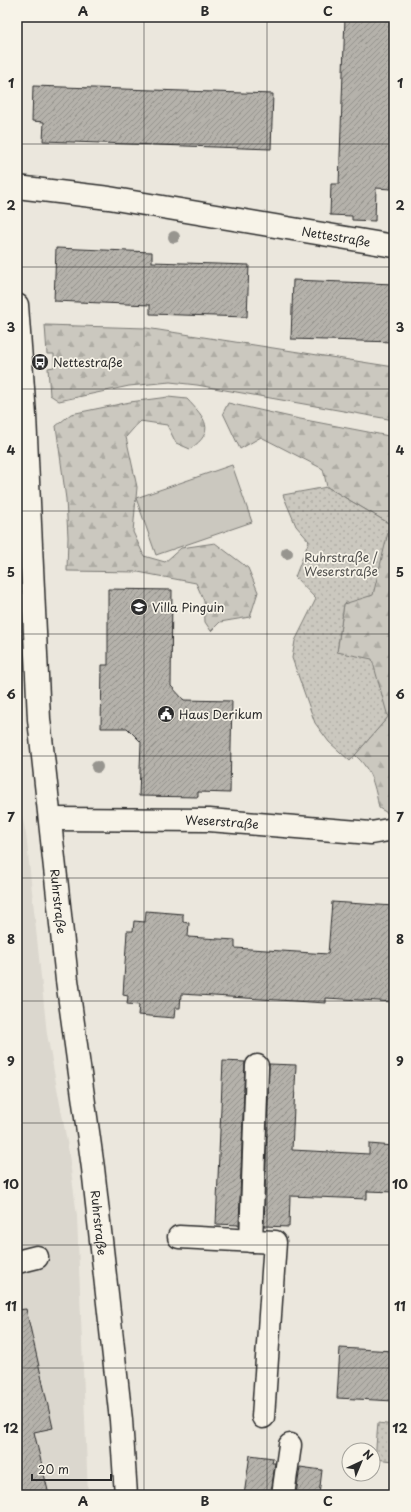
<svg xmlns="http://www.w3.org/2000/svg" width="411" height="1512" font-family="'Playpen Sans',sans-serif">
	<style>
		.built { fill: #dbd7ce }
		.forest { fill: url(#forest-firs); stroke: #7b7a75 }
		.park { fill: url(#park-dots); stroke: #7b7a75 }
		.pitch { fill: #cbc8bf; stroke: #7b7a75 }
		.building { fill: url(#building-hatch); stroke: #2b2b2b }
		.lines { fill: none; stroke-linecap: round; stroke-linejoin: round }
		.minor-casing { stroke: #2b2b2b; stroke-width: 25 }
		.minor { stroke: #f7f3e8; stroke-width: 22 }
		.tree { fill: #97958f }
		.grid { fill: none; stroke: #2b2b2b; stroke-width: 1; stroke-opacity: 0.55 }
		.labels { text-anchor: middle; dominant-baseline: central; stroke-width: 3.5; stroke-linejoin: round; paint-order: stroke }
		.street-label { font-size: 12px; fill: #2b2b2b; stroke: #f7f3e8 }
		.poi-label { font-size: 12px; fill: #2b2b2b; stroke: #f7f3e8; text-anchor: start }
		.park-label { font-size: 12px; fill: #535250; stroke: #f7f3e8 }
		.neatline { fill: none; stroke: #2b2b2b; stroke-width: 1.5 }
		.grid-label { font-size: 13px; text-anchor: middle; font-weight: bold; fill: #2b2b2b }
	</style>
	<defs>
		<pattern id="forest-firs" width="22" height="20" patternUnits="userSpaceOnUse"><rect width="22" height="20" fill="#cbc8bf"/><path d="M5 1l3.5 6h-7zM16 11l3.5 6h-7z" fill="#aeaca4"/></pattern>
		<pattern id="park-dots" width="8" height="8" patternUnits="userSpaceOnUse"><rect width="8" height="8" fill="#cbc8bf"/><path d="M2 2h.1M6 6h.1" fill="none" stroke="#aeaca4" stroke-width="1.8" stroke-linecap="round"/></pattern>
		<pattern id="building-hatch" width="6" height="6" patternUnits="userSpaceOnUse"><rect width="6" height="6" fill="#b5b2ab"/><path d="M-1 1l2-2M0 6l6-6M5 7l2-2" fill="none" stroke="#93918b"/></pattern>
	</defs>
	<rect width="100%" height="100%" fill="#ebe7dd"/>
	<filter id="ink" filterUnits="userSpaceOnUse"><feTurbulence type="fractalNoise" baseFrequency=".025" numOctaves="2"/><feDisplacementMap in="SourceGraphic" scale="8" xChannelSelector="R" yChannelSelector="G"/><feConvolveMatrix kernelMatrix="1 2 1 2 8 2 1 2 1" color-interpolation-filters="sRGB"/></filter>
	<g filter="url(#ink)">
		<!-- built -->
		<path class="built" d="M17,793L26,834L47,1034L68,1147L77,1216L88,1495H17Z"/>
		<!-- forest -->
		<path class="forest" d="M45,325L146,328L394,367V420L197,385L170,382L129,386L59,401L50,395L48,368L54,367V354H47Z
			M168,397L187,399C205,418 217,431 190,449L176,443L167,425L140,421L126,437L137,487L133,532L144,556L165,562L181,548L215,543L248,568L258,592L250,617L220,622L211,631L205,622L204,601L196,583L138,572L67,571L68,537L66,499L56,426L71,414L130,402Z
			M228,403L295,418L394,437V814H389L379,808C375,787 372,770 355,755L388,717L337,652L344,604L390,524L327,487L323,469L261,437L240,449L223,413Z"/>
		<!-- park -->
		<path class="park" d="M327,487L390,524L373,595L344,604L337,652L372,659L388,717L350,761L329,742L315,723L292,658L295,641L316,599L295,577L309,541L296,526L283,495Z
			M378,1423L394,1425V1461L375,1459Z"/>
		<!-- pitch -->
		<path class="pitch" d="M232,465L252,522L156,555L136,498Z"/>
		<!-- building -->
		<path class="building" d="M345,17H394V121L391,189L376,188L375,221L352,220V216L330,215L331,184H339Z
			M33,86L273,94L271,149L43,141L44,122L32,121Z
			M56,248L152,252V262L249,265L247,317L150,314V305L54,301Z
			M293,280L394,284V342L291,339Z
			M108,589L172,590L171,686L184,700L232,701L230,793L198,792V797L139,796L141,742L127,728H101L102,665H108Z
			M332,902L394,906V1002L326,998V1003L181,994L180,1008H175L174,1018L138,1015L139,1005L127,1004L128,996L123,995L127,931H133L134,921L145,922L146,911L183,914V922L189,923L188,937L235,940V948L328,954Z
			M223,1061L245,1062L239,1225L216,1224Z
			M269,1064L296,1065L292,1150L369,1154V1144L394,1146V1192L367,1191V1199L290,1196L289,1227L264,1226Z
			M26,1309L53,1428L34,1432L49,1495H17V1310Z
			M340,1348L394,1351V1401L337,1398Z
			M250,1455L273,1458L272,1463H275L271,1495H244Z
			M300,1467L322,1470L319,1495H296Z"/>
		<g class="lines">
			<!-- minor casing -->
			<g class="minor-casing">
				<g id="minor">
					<path id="s1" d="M17,187L109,198L394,246"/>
					<path id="s2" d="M17,305L25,416L39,719L67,980L93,1168L121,1420L126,1495"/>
					<path id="s3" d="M50,819L209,820L371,833L394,829"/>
					<path d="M179,1237L275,1242L263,1417"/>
					<path d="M251,1241L257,1066"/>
					<path d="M17,1262L37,1257"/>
					<path d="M283,1495L290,1445"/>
				</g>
			</g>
			<!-- minor -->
			<use href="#minor" class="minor"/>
		</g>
		<!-- trees -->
		<g class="tree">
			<circle cx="174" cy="237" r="6"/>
			<circle cx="287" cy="553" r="6"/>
			<circle cx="97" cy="767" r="6"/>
		</g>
	</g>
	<!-- grid -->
	<path class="grid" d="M144,17V1495M267,17V1495M17,144H394M17,267H394M17,389H394M17,511H394M17,634H394M17,756H394M17,878H394M17,1001H394M17,1123H394M17,1245H394M17,1368H394"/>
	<!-- icons -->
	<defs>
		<g id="bus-disc" transform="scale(0.9)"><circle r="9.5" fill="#2b2b2b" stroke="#f7f3e8"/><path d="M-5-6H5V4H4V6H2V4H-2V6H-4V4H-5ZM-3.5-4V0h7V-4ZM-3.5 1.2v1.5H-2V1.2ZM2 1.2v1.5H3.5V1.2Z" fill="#fff"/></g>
		<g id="school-disc" transform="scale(0.9)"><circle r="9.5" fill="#2b2b2b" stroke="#f7f3e8"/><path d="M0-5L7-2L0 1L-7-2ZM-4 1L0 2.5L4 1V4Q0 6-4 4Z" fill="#fff"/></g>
		<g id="civic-disc" transform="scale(0.9)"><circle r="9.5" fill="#2b2b2b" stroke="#f7f3e8"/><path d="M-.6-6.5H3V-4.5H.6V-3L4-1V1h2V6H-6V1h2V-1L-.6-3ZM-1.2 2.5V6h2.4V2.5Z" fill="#fff"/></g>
	</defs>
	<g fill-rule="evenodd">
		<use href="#bus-disc" x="40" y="362"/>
		<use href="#school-disc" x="139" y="607"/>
		<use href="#civic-disc" x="166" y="714"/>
	</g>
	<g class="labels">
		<!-- street labels -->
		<g class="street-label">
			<text stroke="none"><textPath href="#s1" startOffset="323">Nettestraße</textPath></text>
			<text stroke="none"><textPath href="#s3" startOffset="172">Weserstraße</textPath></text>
			<text stroke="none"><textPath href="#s2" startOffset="598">Ruhrstraße</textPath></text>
			<text stroke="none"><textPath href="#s2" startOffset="922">Ruhrstraße</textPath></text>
		</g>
		<!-- poi labels -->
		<g class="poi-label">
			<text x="53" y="362">Nettestraße</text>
			<text x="152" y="607">Villa Pinguin</text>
			<text x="179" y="714">Haus Derikum</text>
		</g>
		<!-- park labels -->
		<g class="park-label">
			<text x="341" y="557">Ruhrstraße /<tspan x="341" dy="14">Weserstraße</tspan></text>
		</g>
	</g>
	<!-- margin -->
	<rect width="411" height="1512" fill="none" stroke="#f7f3e8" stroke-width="44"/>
	<!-- north arrow -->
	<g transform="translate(361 1462) rotate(44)"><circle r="19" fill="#f7f3e8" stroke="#a5a39c"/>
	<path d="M0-3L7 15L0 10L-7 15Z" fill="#2b2b2b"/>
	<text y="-6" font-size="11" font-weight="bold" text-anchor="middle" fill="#2b2b2b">N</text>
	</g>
	<!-- scale -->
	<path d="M32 1474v6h79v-6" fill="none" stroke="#2b2b2b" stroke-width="2"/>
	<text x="38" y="1474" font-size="12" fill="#2b2b2b" stroke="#f7f3e8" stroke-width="3" paint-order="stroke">20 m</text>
	<rect x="22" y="22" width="367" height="1468" class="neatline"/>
	<g class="grid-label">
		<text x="83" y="16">A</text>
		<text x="205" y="16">B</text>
		<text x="328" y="16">C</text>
		<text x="11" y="88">1</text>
		<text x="400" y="88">1</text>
		<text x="11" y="210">2</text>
		<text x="400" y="210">2</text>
		<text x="11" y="332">3</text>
		<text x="400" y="332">3</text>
		<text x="11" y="455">4</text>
		<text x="400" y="455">4</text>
		<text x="11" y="577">5</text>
		<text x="400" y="577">5</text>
		<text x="11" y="699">6</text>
		<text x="400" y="699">6</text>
		<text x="11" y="822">7</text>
		<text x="400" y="822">7</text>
		<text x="11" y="944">8</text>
		<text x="400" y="944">8</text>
		<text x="11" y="1066">9</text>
		<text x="400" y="1066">9</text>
		<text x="11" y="1189">10</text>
		<text x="400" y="1189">10</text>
		<text x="11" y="1311">11</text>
		<text x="400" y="1311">11</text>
		<text x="11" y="1433">12</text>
		<text x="400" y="1433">12</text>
		<text x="83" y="1506">A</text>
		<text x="205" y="1506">B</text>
		<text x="328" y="1506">C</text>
	</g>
</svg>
